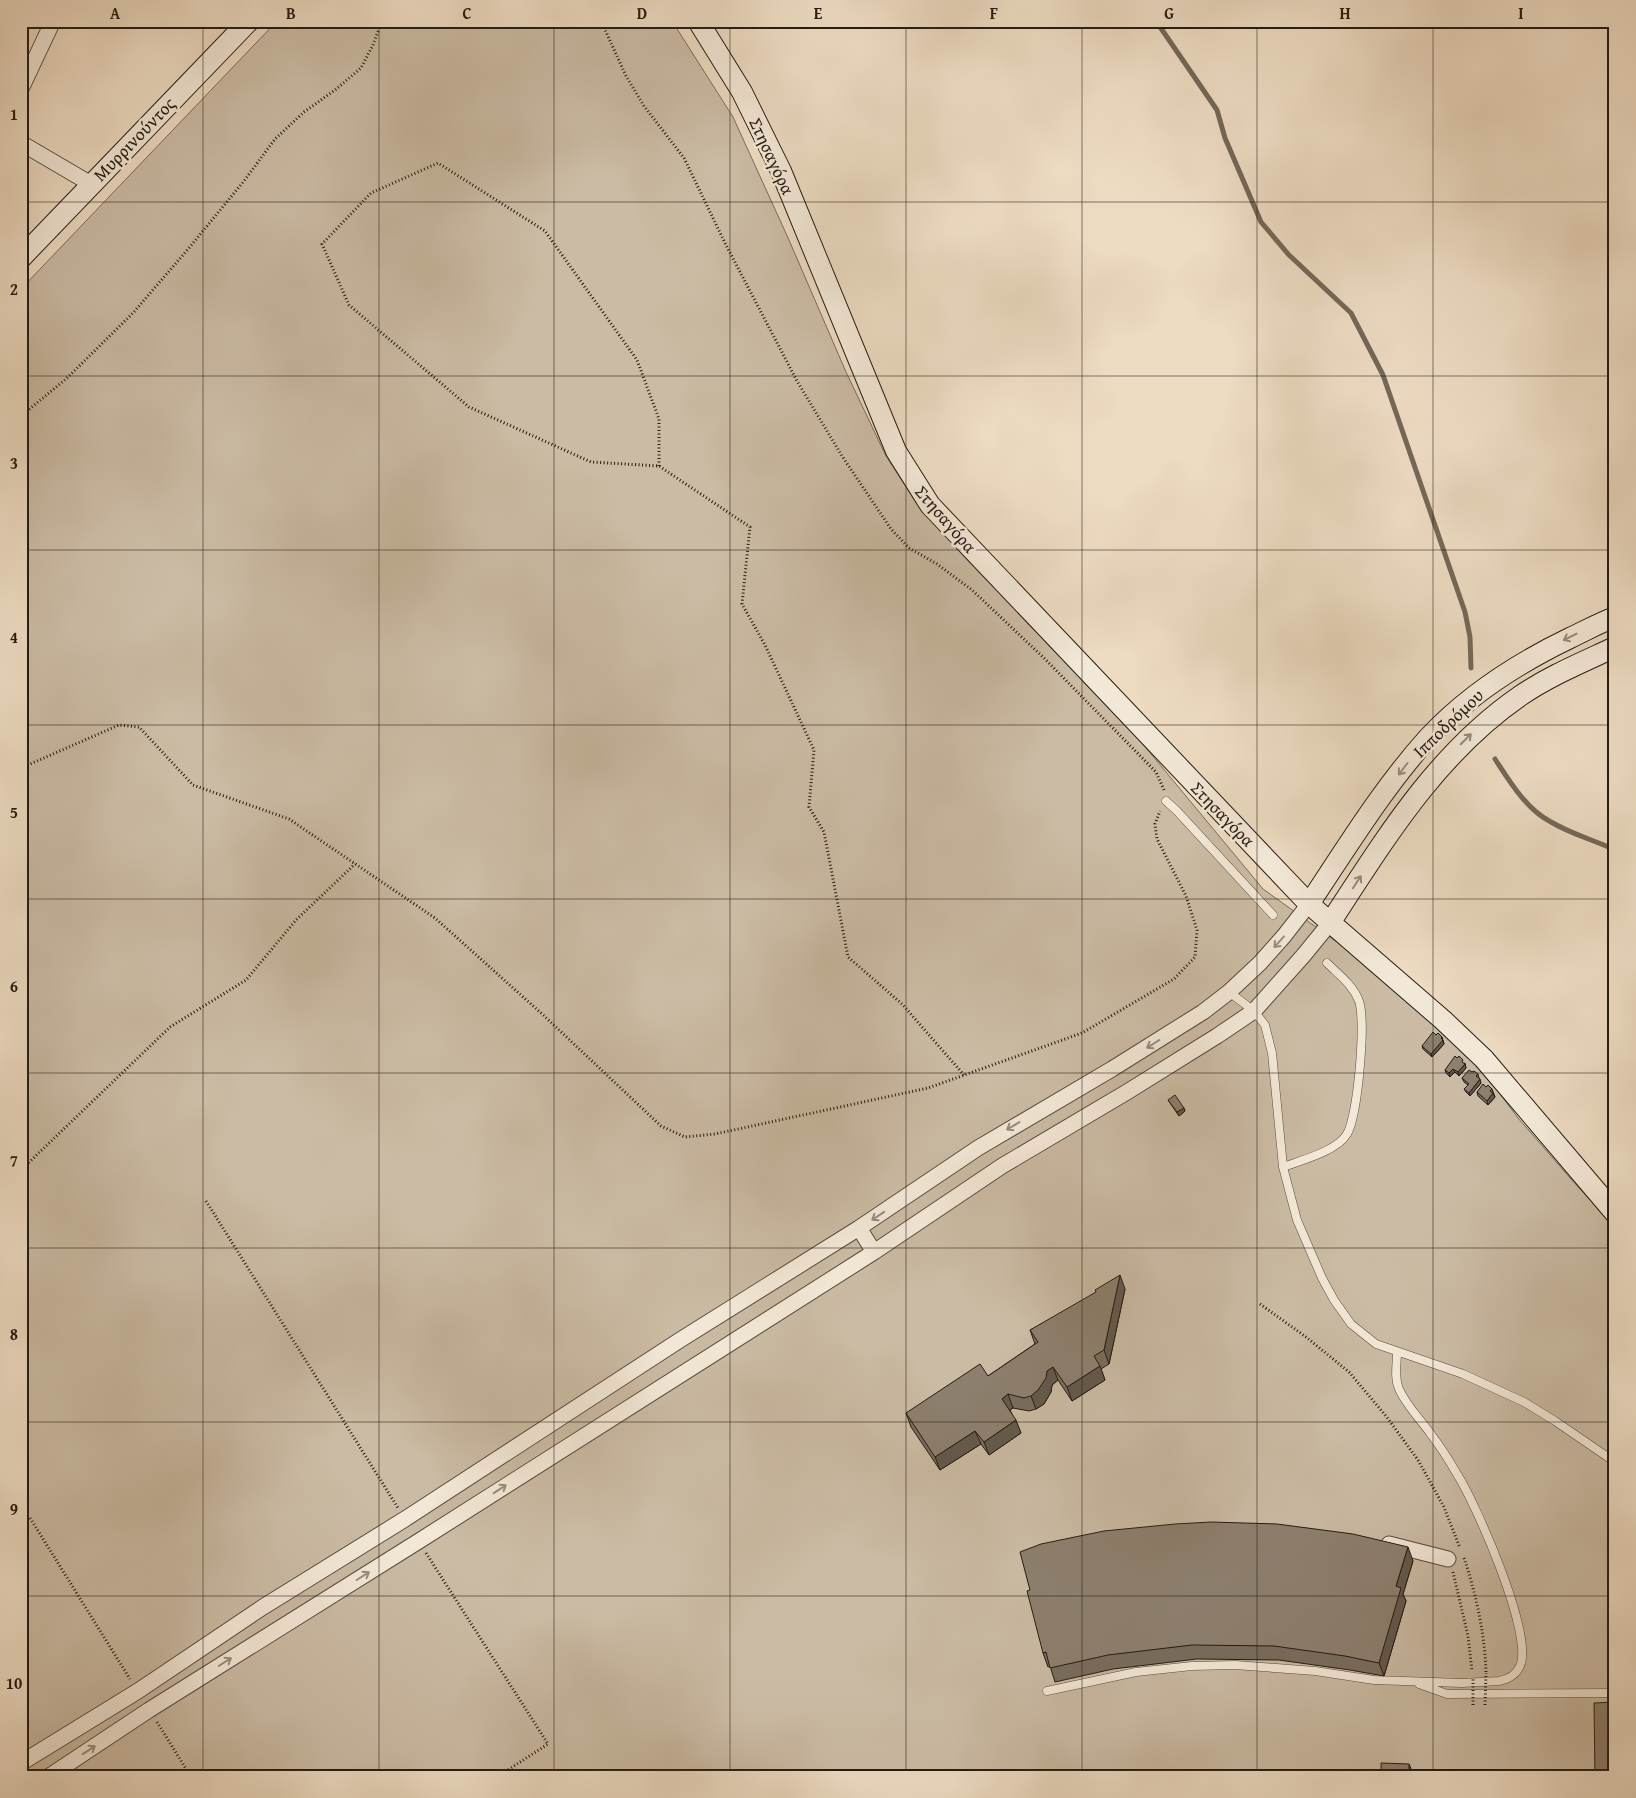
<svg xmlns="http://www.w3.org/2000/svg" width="1636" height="1798" font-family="'Gentium Book Plus',serif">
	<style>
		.green { fill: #cbbba4; stroke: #786c5b }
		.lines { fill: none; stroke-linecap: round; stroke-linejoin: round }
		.stream { stroke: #746858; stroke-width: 5 }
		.lane-casing { stroke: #574c3e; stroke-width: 9 }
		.street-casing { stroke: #574c3e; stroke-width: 17 }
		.secondary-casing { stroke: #251c12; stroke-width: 22 }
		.path { stroke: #251c12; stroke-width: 3; stroke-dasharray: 1 2.5; stroke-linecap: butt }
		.lane { stroke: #f3e8d7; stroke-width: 8 }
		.street { stroke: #f3e8d7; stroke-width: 15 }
		.secondary { stroke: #f3e8d7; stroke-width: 20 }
		.path-bridge { stroke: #251c12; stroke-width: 3; stroke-dasharray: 1 2.5; stroke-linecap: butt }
		.wall { fill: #796d5f; stroke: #251c12 }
		.shaded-wall { fill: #63594d; stroke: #251c12 }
		.building { fill: #8d7f6e; stroke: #251c12 }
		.oneway { stroke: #968c7e }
		.grid { fill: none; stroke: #251c12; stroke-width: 1; stroke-opacity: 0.55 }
		.labels { text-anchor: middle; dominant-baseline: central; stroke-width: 5; stroke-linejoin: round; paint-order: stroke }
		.street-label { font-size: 18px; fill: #251c12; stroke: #f3e8d7 }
		.neatline { fill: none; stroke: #251c12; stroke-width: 2 }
		.grid-label { font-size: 16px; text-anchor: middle; font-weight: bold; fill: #251c12 }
	</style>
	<rect width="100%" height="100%" fill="#eddbc2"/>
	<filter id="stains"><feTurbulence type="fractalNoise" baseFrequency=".004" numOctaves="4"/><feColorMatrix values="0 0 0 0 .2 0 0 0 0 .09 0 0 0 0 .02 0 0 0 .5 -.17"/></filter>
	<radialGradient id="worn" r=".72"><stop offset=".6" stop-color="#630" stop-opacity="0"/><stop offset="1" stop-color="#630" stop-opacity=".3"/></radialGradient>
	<!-- green -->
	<path class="green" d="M277,21H672L733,117L789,240L846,372L886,456L917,504L968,561L1137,737L1263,889L1369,965L1474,1059L1518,1118L1570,1178L1615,1227V1777H21V289Z"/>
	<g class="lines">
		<!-- stream -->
		<path class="stream" d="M1156,21L1217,110L1225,138L1261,222L1289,255L1351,313L1383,375L1465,612L1470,637L1471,668
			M1495,759C1510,782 1526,809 1551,822C1571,834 1594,840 1615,850"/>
		<!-- lane casing -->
		<g class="lane-casing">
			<path id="lane" d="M1166,801L1177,811L1273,915
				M1229,992L1254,1011L1265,1025L1272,1053L1283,1167L1297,1220L1322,1278L1334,1300L1351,1324L1376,1344L1463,1374L1524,1402L1555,1421L1615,1462
				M1283,1167C1302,1160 1337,1151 1347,1134C1358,1115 1366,1021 1359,1001C1353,985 1339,975 1327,963
				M1419,1684L1447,1694L1615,1693
				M1047,1691L1136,1672L1192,1666L1235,1665L1315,1671L1374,1680L1462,1683L1499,1681C1509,1679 1516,1675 1520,1666C1534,1635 1476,1504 1457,1474C1449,1460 1440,1446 1430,1433C1420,1419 1406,1405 1399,1389C1394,1378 1397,1364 1397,1352"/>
		</g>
		<!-- street casing -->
		<g class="street-casing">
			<path id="street" d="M21,89L53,21
				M21,143L91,184
				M859,1228L874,1252
				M1389,1544L1448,1559
				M21,1763L138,1691L263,1607L405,1519L680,1340L859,1228L978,1148L1112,1069L1203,1012L1229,992L1260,963L1284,936L1309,904
				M48,1777L149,1710L419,1541L874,1252L1002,1166L1127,1092L1217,1036L1254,1011L1303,956L1330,923"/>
		</g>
		<!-- secondary casing -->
		<g class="secondary-casing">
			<path id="secondary" d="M698,21L742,92L781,171L896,451L930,505L1309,904L1443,1020L1484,1059L1615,1213
				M21,258L249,21
				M1309,904C1347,847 1383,788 1428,738C1468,695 1518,663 1570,638C1585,631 1599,623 1615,617
				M1330,923C1385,839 1436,754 1520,696C1549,676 1583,662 1615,647"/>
		</g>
		<!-- path -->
		<path class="path" d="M601,21L626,76L644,106L684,158L726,245L797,381L842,456L891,529L909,548L937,564L972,590L1045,659L1156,772L1164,790
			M21,416L66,379L133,313L189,248L244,181L275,139L304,112L335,90L361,68L373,45L382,21
			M659,466V419L637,360L545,231L438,163L371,193L322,244L349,305L469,407L591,462L659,466L750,527L742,604L765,645L814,750L809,807L824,832L848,957L902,1004L964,1075
			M21,768L119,725L139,727L193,785L289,819L435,918L541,1013L661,1126L685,1137L715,1134L928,1088L1082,1033L1174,979L1195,957L1197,930L1186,896L1157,839L1155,824L1160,811
			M21,1170L170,1027L246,980L296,920L355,864
			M206,1201L398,1508
			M1260,1304L1306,1337L1349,1372L1386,1416L1418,1460L1444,1507L1460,1548
			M30,1518L130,1679
			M426,1553L548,1744L497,1777
			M1464,1558C1476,1593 1485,1636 1486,1672
			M1453,1572L1468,1636L1472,1671
			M157,1722L191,1777"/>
		<!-- lane -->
		<use href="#lane" class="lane"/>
		<!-- street -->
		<use href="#street" class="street"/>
		<!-- secondary -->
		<use href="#secondary" class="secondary"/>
		<!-- path-bridge -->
		<path class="path-bridge" d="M1473,1705V1677
			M1485,1705L1486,1673"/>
	</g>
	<!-- wall -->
	<path class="wall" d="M1443,1040L1444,1044L1432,1057L1423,1049L1422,1046Z
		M1465,1063L1466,1068L1459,1076L1455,1072L1450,1077L1446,1073L1445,1070Z
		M1472,1072L1478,1074L1479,1078L1481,1083L1470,1096L1466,1092L1464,1089L1468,1085L1464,1082L1462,1078Z
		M1486,1087L1492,1089L1495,1097L1488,1105L1478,1096L1477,1092Z
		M1168,1100L1184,1108L1185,1111L1179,1116L1170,1103Z
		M1125,1289L1109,1364L1101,1369L1105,1380L1072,1401L1058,1380L1052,1385L1051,1392L1044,1404L1036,1409L1029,1411L1013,1408L1010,1410L1021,1433L989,1455L981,1444L940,1470L911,1427L906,1413L988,1376L1035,1344L1030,1330Z
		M1413,1561L1403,1594L1406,1601L1384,1676L1350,1670L1279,1660L1197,1659L1113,1669L1055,1682L1050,1666L1048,1667L1043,1653Z"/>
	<!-- shaded-wall -->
	<path class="shaded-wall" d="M1442,1037L1444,1044L1432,1057L1431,1054Z
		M1465,1064L1466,1068L1459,1076L1458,1072Z
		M1453,1069L1455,1072L1450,1077L1449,1073Z
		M1480,1079L1481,1083L1470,1096L1469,1093Z
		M1493,1093L1495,1097L1488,1105L1487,1101Z
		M1184,1108L1185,1111L1179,1116L1177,1112Z
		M1120,1275L1125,1289L1109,1364L1104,1350Z
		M1100,1366L1105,1380L1072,1401L1067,1387Z
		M1053,1367L1058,1380L1052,1385L1051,1392L1044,1404L1036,1409L1031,1396L1047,1371Z
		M1008,1394L1013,1408L1007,1412L1002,1399Z
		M1016,1420L1021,1433L989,1455L984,1442Z
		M975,1431L981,1444L940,1470L935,1457Z
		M1408,1547L1413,1561L1403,1594L1406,1601L1384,1676L1379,1663L1396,1586Z
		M1409,1764L1412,1771V1777H1409Z"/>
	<!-- building -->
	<path class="building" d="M1433,1032L1436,1035L1438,1033L1442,1037L1441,1038L1443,1040L1431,1054L1422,1046Z
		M1455,1056L1457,1058L1459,1056L1463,1060L1462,1062L1465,1064L1458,1072L1453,1069L1449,1073L1445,1070Z
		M1469,1070L1472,1072L1474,1071L1478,1074L1476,1076L1480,1079L1469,1093L1464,1089L1469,1084L1462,1078Z
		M1483,1084L1486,1087L1488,1085L1492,1089L1490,1091L1493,1093L1487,1101L1477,1092Z
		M1175,1095L1184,1108L1177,1112L1168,1100Z
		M1120,1275L1104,1350L1094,1356L1100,1366L1067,1387L1053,1367L1047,1371L1046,1378L1038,1390L1031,1396L1024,1398L1008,1394L1002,1399L1016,1420L984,1442L975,1431L935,1457L906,1413L980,1364L988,1376L1038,1342L1030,1330L1096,1292L1095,1290Z
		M1211,1522L1277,1524L1353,1534L1408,1547L1396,1586L1401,1588L1379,1663L1345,1656L1274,1646L1192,1645L1108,1655L1050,1668L1046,1652L1043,1653L1027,1591L1030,1590L1020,1552L1041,1544L1104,1531L1175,1524Z
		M1615,1702V1777H1595L1594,1703Z
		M1381,1763L1409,1764V1777H1381Z"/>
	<!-- one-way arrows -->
	<defs><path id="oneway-shaft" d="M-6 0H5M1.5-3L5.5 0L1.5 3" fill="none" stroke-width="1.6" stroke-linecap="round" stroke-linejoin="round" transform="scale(1.25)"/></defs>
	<g class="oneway">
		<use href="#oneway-shaft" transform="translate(1570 637) rotate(154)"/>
		<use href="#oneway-shaft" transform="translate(1466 739) rotate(-45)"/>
		<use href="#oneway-shaft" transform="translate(1403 769) rotate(127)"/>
		<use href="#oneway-shaft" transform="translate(1357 882) rotate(-57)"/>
		<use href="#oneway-shaft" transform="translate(1279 942) rotate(132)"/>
		<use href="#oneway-shaft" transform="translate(1153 1044) rotate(148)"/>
		<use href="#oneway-shaft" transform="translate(1013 1126) rotate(149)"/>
		<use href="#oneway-shaft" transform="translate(878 1216) rotate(146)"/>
		<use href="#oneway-shaft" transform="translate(500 1489) rotate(-33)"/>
		<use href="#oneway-shaft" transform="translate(363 1576) rotate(-32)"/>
		<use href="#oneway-shaft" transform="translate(225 1662) rotate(-32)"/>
		<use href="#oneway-shaft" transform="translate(89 1750) rotate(-33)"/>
	</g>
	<!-- grid -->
	<path class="grid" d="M203,21V1777M379,21V1777M554,21V1777M730,21V1777M906,21V1777M1082,21V1777M1257,21V1777M1433,21V1777M21,202H1615M21,376H1615M21,550H1615M21,725H1615M21,899H1615M21,1073H1615M21,1248H1615M21,1422H1615M21,1596H1615"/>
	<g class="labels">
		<!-- street labels -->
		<g class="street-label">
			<text transform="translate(134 139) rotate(-46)">Μυρρινούντος</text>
			<text transform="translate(772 156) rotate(65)">Στησαγόρα</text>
			<text transform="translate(946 519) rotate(49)">Στησαγόρα</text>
			<text transform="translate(1448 723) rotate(-44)">Ιπποδρόμου</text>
			<text transform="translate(1223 814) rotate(46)">Στησαγόρα</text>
		</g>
	</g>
	<!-- margin -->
	<rect width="1636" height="1798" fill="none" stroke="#eddbc2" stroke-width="55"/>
	<rect x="28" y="28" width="1580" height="1742" class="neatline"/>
	<g class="grid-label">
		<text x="115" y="19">A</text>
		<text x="291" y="19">B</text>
		<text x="467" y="19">C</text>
		<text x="642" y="19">D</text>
		<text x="818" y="19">E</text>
		<text x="994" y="19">F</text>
		<text x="1169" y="19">G</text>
		<text x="1345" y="19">H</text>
		<text x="1521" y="19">I</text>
		<text x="14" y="120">1</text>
		<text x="14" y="295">2</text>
		<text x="14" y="469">3</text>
		<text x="14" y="643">4</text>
		<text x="14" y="818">5</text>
		<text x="14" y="992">6</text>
		<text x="14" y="1166">7</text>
		<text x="14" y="1340">8</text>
		<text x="14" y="1515">9</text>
		<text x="14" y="1689">10</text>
	</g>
	<rect width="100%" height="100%" filter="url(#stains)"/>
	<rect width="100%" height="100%" fill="url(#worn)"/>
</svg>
